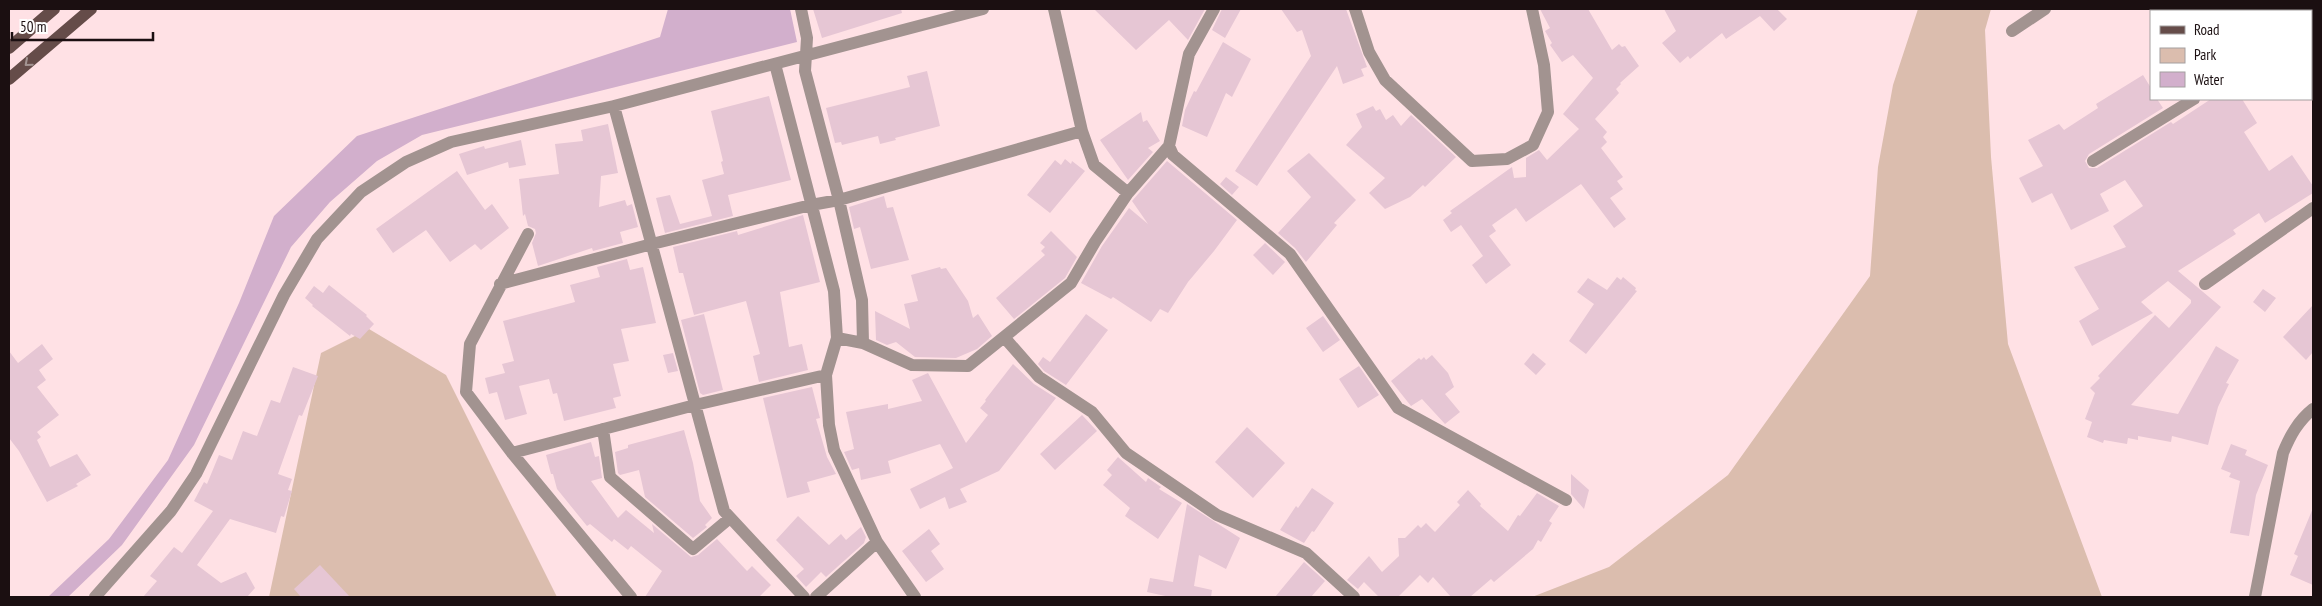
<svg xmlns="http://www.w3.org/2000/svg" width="2322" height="606" font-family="'PT Sans Narrow',sans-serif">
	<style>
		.green { fill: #dbbdae }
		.water { fill: #d2afcc }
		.building { fill: #e6c6d4 }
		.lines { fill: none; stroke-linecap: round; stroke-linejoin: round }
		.minor { stroke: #a29390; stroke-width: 12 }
		.major { stroke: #654c49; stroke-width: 12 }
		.oneway { stroke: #a39492 }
	</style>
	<rect width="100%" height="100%" fill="#ffe1e5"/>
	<!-- green -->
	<path class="green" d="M1918,9H1991L1985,30L1991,157L2008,344L2102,597H1532L1609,567L1728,475L1870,276L1878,167L1893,85Z
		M369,329L446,375L557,597H269L321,353Z"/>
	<!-- water -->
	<path class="water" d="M668,9H790L797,42L422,135L377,161L330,202L291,247L194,445L122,545L68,597H48L109,539L168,460L239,303L274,216L357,136L660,37Z"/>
	<!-- building -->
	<path class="building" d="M813,9H901L902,13L822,38Z
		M1094,9H1205L1188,40L1169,20L1136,50Z
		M1222,9H1241L1225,38L1212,30Z
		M1281,9H1346L1367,67L1361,69L1364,76L1343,84L1337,66L1257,186L1235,171L1311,56L1302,30L1297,32Z
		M1540,9H1588L1612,50L1619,44L1622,47L1625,46L1639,66L1620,83L1621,84L1616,89L1619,93L1595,119L1607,132L1603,137L1607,142L1601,148L1623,177L1617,181L1623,189L1610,198L1626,219L1614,228L1581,184L1526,222L1516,208L1492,225L1496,231L1489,236L1511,265L1486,284L1472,265L1483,256L1461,225L1451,232L1443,220L1452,213L1450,211L1512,167L1514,178L1526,177V158L1539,150L1547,160L1579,129L1563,114L1593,78L1573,55L1562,62L1550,45L1552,43L1545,31L1550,28Z
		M1664,9H1777L1787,19L1774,31L1760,16L1726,39L1722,33L1690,59L1688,56L1680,63L1662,43L1676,31Z
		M1223,42L1251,59L1232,97L1226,93L1207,137L1182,126L1185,110L1194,91L1196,92Z
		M927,71L940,126L895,138L896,140L880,144L878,136L842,145L841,142L835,143L826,108L910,87L907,76Z
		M2143,75L2151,88V99H2157L2163,108L2089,154L2085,161L2089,168H2097L2171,122L2173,124L2211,99H2242L2257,123L2244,132L2269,171L2292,155L2313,186V193L2265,223L2259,213L2233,230L2236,234L2178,271L2221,307L2131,405L2178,414L2216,346L2239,360L2226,383L2229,384L2218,407L2208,445L2172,436L2171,442L2138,436V440L2128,438L2127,444L2104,440L2103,443L2087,437L2092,422L2085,419L2095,393L2090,388L2100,378L2098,376L2155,315L2169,328L2191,303V300L2168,281L2141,302L2153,313L2092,346L2079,321L2099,309L2074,267L2126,247L2113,226L2143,206L2125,180L2100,194L2109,211L2071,230L2052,193L2032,203L2019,178L2043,166L2028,140L2059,124L2064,130L2098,108L2096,104Z
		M769,96L791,180L728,195L733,216L665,233L656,198L670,195L680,224L712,216L702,180L724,174L721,162L723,161L711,111Z
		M1373,106L1376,111L1380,109L1386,120L1393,115L1401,126L1411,115L1456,157L1425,187L1423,185L1410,197L1385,209L1369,193L1385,178L1346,145L1362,127L1356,114Z
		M1141,112L1143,122L1147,120L1160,141L1148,148L1153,152L1128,180L1100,140Z
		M608,124L618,173L601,176L599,207L625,200L627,206L632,204L638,227L620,232L623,243L593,251L592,248L538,266L532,243L536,233L535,229L528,226L525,214L523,216L519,179L559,174L555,144L583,141L581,130Z
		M521,140L526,165L509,168L508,162L467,175L459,154L484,146L485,149Z
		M1309,153L1356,200L1334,223L1337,225L1306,262L1295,248L1278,233L1311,197L1287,171Z
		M1065,159L1071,164L1072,161L1085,171L1050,213L1027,195L1055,160L1061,165Z
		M1167,161L1237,220L1214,251L1188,282L1168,313L1160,309L1151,322L1113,297L1111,299L1081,283L1102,246L1129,208L1148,224L1132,201Z
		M457,171L485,210L492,204L509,228L481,250L475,244L450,262L426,230L393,253L376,229Z
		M1226,177L1239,187L1232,195L1220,184Z
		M884,196L887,208L893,207L909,260L871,269L860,227L854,229L849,207Z
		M803,215L820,282L780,292L789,347L802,344L808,370L759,382L753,356L760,354L746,301L694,315L683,273H679L673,247L737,231L738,235Z
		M1051,231L1077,257L1065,278L1014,319L996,298L1045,255L1041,251L1045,247L1040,243Z
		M1265,243L1285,262L1273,275L1253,255Z
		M627,259L630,270L643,267L656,323L621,329L629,361L613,364L621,396L613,398L616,408L564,421L557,393L553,394L549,379L519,386L527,414L505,420L497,392L489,394L485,378L505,373L502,364L514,361L503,321L575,302L570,285L600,277L597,267Z
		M940,267L941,269L946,268L968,301L973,318L978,314L992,336L977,349L956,358L915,357L896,342L887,345L876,340L875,311L910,329L904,304L918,301L911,275Z
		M1617,277L1621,280L1623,277L1636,288L1635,290L1637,291L1586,354L1569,341L1594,304L1577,292L1588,278L1607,290Z
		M329,285L367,315L366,316L374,324L360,339L351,334L350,336L312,306L313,305L305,298L314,286L323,293Z
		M2263,289L2276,298L2265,312L2253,302Z
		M2313,305V352L2306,360L2283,337Z
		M704,314L723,390L703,395L700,393L681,320Z
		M1086,314L1108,330L1066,385L1044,371L1038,364L1043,357L1050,362Z
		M1323,316L1340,340L1323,352L1306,328Z
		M42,344L53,359L39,370L46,380L37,387L59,415L37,432L41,437L37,440L50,467L77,454L91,475L76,484L78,486L47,502L19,451L9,438V351L18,363Z
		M673,353L678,371L668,373L663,355Z
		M1533,353L1546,364L1536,375L1524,364Z
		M1432,355L1448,373L1454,387L1445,394L1460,412L1445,424L1422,399L1411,406L1391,381L1419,358L1421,360L1424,357L1426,360Z
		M1013,364L1034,384L1056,398L999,471L960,489L967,502L949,509L945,497L920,509L910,489L953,468L940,444L888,461L891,473L861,480L859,468L852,470L844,452L854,449L846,412L888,404V409L922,401L912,380L928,373L966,443L988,415L980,408L986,401L985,400Z
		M1359,366L1379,395L1358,408L1339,379Z
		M293,367L318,376L302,416L299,415L278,474L292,479L288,490L292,491L284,517L281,516L276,533L230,519L197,565L221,583L246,572L255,588L247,597H143L157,581L150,576L174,547L182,553L213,511L194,501L204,482L207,484L219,455L232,460L243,431L257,436L271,400L280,403Z
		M812,387L820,418L816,419L827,457L836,474L807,482L810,492L787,498L763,398Z
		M1082,415L1097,431L1055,470L1040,454Z
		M1247,427L1285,463L1253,498L1215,462Z
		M684,430L693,463L700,501L712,518L705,525L707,527L693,538L645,497L639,470L620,475L618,473L615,452L628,448V445Z
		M591,442L595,457L599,456L602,478L591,481L618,518L626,510L654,533L652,524L691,557L698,555L717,539L747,571L752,566L771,585L759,597H645L662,571L631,546L628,550L614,539L612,542L590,524L587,526L557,489L553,474H551L546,455Z
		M2231,444L2247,450L2245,455L2268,465L2256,495L2249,536L2230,533L2240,481L2229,477L2231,473L2221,469Z
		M1118,457L1146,482L1148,478L1161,487L1159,489L1182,503L1158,539L1125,516L1130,508L1103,485L1112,475L1107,470Z
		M1571,474L1589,490L1584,509L1571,494Z
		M1312,488L1334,503L1314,532L1312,531L1304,543L1280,530L1296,506L1298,508Z
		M1468,490L1481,504L1480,506L1508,531L1518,515L1520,516L1537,493L1559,506L1549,521L1552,523L1541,542L1538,540L1533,549L1494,582L1491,579L1470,597H1451L1433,577L1428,583L1420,575L1398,597H1379L1364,582L1358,589L1347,580L1369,556L1382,572L1399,556L1398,538H1405L1418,525L1421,528L1426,523L1435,532L1460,505L1457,502Z
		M1187,504L1240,538L1235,549L1226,569L1199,555L1194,586L1212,590L1211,597H1170L1147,592L1150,578L1173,582Z
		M2313,508V585L2290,575L2298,556L2294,554Z
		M798,516L829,545L841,534L846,540L861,527L866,537L864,543L826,577L821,572L806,587L796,576L804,569L776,540Z
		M929,529L940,544L931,551L944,569L926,582L902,551Z
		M1304,562L1325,581L1311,597H1275Z
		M320,565L350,597H301L294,589Z"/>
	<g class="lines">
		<!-- minor -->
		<path class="minor" d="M801,9L807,38L805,71L839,200L862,300L863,343
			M1054,9L1082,131L1094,165L1128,193
			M1355,9L1369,52L1385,80L1472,161L1507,159L1533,145L1548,112L1544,65L1532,9
			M2311,26L2313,25
			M2012,31L2045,9
			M775,64L834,291L837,338L826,375L829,425L834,450L877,542L915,597
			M614,106L724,511L804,597
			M1169,146L1173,155L1290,254L1398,408L1566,500
			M2093,161L2194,99
			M528,234L470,344L466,392L512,453L631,597
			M500,284L652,244L811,205L839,200L1082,131
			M2205,284L2313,208
			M1004,337L1039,377L1092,412L1126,453L1217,515L1306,553L1354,597
			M837,338L863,343L912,365L968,366L1071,283L1095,242L1128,193L1169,146L1189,54L1214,9
			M603,429L610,477L693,549L730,518
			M512,453L695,405L826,375
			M95,597L171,511L196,474L284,295L317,239L361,192L406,162L451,142L614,106L983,9
			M816,597L877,542
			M2255,597L2283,453C2290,436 2298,421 2313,409"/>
		<!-- major -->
		<path class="major" d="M9,48L54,9
			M9,79L91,9"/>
	</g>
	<!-- one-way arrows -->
	<defs><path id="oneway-chevron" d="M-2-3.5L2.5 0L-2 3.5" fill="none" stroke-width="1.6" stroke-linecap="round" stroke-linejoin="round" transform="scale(1.25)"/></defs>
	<use class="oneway" href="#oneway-chevron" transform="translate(28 63) rotate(139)"/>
	<!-- border -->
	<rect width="2322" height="606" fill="none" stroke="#1b0f11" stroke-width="20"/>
	<!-- legend -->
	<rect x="2150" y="10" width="162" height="90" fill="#ffffff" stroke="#a49fa0"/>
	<rect x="2160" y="26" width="25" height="8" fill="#654c49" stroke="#a49fa0"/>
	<text x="2194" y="35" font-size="15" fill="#1b0f11">Road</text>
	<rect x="2160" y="48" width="25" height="15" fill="#dbbdae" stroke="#a49fa0"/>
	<text x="2194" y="60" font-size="15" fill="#1b0f11">Park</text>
	<rect x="2160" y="72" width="25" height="15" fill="#d2afcc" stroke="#a49fa0"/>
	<text x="2194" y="85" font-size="15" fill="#1b0f11">Water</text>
	<!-- scale -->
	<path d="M12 32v8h141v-8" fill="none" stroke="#1b0f11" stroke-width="2.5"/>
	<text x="20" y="32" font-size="15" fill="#1b0f11" stroke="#ffffff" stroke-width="4" paint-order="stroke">50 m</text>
</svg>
